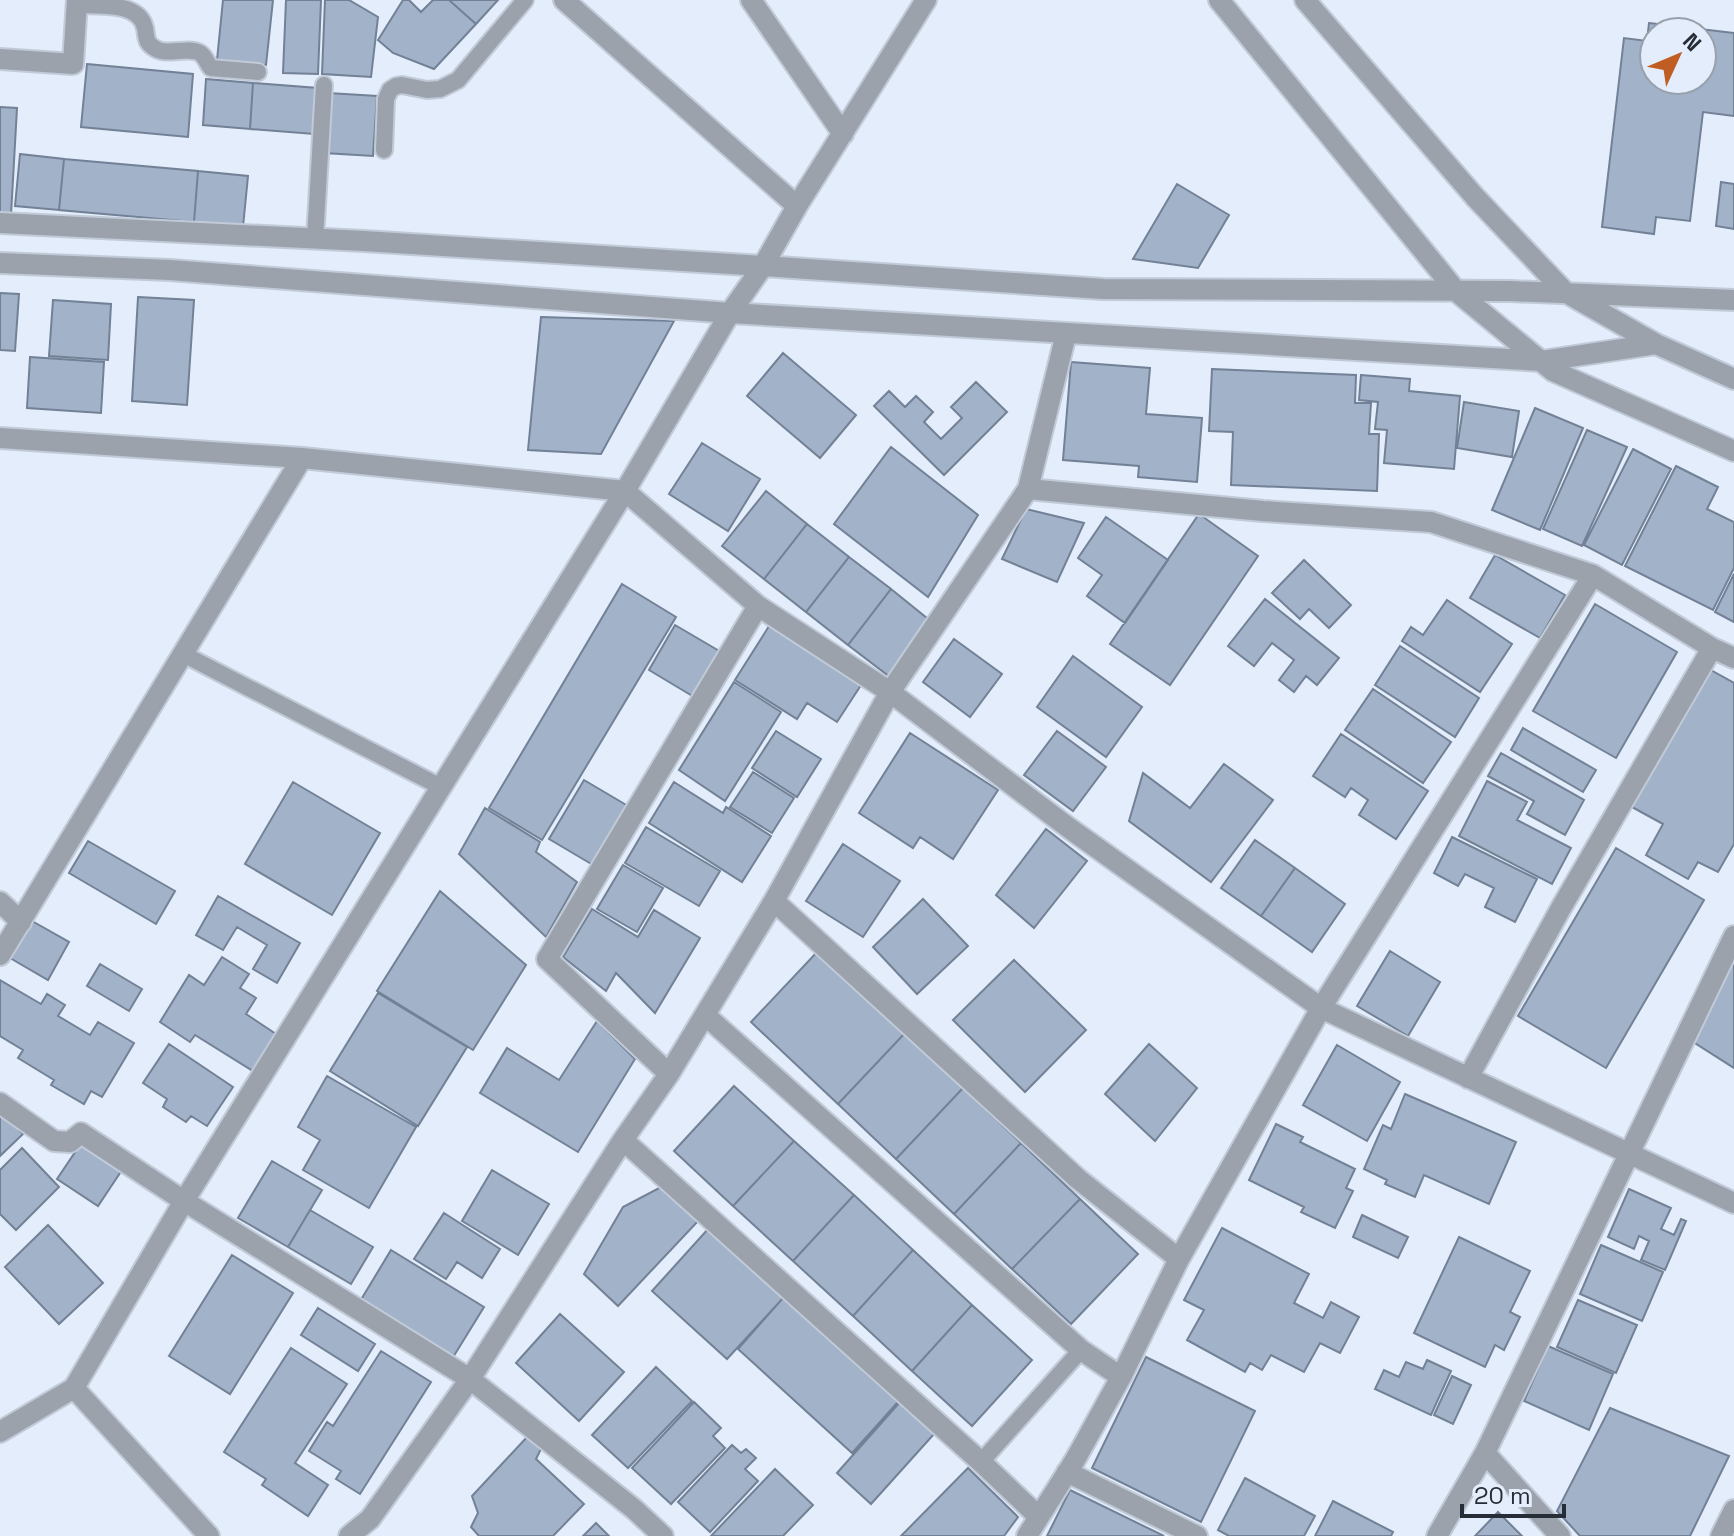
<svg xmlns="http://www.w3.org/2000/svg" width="1734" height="1536" font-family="'Space Grotesk',sans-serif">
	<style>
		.building { fill: #a2b2c8; stroke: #728196; stroke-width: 2; fill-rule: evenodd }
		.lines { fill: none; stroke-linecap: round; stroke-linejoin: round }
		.service-casing { stroke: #c1cad8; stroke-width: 20 }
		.minor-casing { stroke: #c1cad8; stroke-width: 24 }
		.tertiary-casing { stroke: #c1cad8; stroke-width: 24 }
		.service { stroke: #9ba2ac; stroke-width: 16 }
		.minor { stroke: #9ba2ac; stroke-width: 20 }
		.tertiary { stroke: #9ba2ac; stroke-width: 20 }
	</style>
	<rect width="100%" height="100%" fill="#e3edfb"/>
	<!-- building -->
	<path class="building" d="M223,0H273L266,65L217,60Z
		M286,0H321L318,74L283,73Z
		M325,0H349L378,17L371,77L322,74Z
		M403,0H409L421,12L433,0H449L476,24L434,69L393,53L378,40Z
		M449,0H498L476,24Z
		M1649,23L1734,33V116L1703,112L1690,221L1656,217L1654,234L1602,227L1624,38L1647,41ZM1654,32H1702V80H1654Z
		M87,64L193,74L188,137L81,127Z
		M206,79L253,83L250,129L203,125Z
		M253,83L318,88L314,134L250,129Z
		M328,93L377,96L373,156L324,153Z
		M0,107L17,108L11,215H0Z
		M20,154L64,159L59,210L15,206Z
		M64,159L198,171L194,222L59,210Z
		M198,171L248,176L243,227L194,222Z
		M1721,182L1734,184V229L1716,226Z
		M1177,184L1229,215L1198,268L1133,259Z
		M0,293L19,294L15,351L0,350Z
		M138,297L194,300L187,405L132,401Z
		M53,300L111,304L108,360L49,356Z
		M541,317L674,321L601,454L528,450Z
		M783,353L856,415L820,458L747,396Z
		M30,357L104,362L101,413L27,408Z
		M1071,362L1150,368L1146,414L1202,418L1197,482L1138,477L1139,466L1063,460Z
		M1212,369L1356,375L1355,403H1371L1369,434H1379L1377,491L1231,485L1233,432L1209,431Z
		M1361,375L1410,379L1409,391L1460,396L1454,469L1384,463L1387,430L1375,429L1378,402L1359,400Z
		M976,382L1007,412L944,475L874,406L889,391L905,407L916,396L933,412L924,422L941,439L962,418L951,407Z
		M1464,402L1519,411L1512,457L1457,448Z
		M1535,408L1583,428L1540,530L1492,510Z
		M1587,430L1627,447L1582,546L1543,529Z
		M702,443L760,479L728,531L669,494Z
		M891,447L978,515L928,597L834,524Z
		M1633,449L1671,469L1622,565L1584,545Z
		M1676,466L1718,487L1707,509L1734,522V568L1713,610L1625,566Z
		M766,491L807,524L764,579L722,546Z
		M1026,509L1084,523L1057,582L1002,559Z
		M1199,514L1258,556L1170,685L1110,644Z
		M1106,517L1168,560L1125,623L1087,596L1102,575L1078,558Z
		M807,524L849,557L806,612L764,579Z
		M1495,555L1565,595L1540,638L1470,598Z
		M849,557L891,589L848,645L806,612Z
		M1304,560L1351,605L1329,628L1309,609L1300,619L1272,593Z
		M1734,574V622L1715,612Z
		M622,584L676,617L542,840L489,808Z
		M891,589L933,623L890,677L848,645Z
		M1265,599L1339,658L1317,685L1306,676L1294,692L1279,680L1294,660L1272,643L1254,666L1228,646Z
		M1447,600L1512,644L1480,692L1402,641L1411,627L1423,635Z
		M1595,604L1677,652L1616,758L1533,711Z
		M771,623L863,682L837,722L807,703L797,719L735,680Z
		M675,625L721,652L694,697L649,670Z
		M954,639L1002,674L970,717L923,682Z
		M1400,646L1479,698L1455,737L1375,685Z
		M1073,656L1142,707L1106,757L1037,707Z
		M1709,669L1734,683V844L1718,872L1698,862L1688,879L1646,855L1663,824L1632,807Z
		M734,682L781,712L725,801L679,770Z
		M1373,689L1451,742L1423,783L1345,730Z
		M1523,728L1596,770L1583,792L1511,750Z
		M776,731L821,759L797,797L752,768Z
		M1057,731L1106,767L1073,811L1024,775Z
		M910,733L998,790L953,859L920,837L913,848L859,813Z
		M1341,734L1428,791L1396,839L1359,815L1368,800L1351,788L1345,797L1313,776Z
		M1501,753L1584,800L1565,835L1527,814L1534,801L1488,776Z
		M1224,764L1273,800L1211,882L1129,821L1143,773L1190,808Z
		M753,772L794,798L772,833L730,807Z
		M584,780L628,806L593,865L549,839Z
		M1487,781L1527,802L1517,820L1571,848L1552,884L1459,836Z
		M293,782L380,833L332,915L245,864Z
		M674,782L723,813L726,807L771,836L742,882L649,823Z
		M485,808L540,842L536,852L577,882L546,937L459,854Z
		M646,827L720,871L699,906L625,863Z
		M1046,829L1087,861L1034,928L996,895Z
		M1452,837L1537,879L1515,922L1485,907L1494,888L1465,874L1458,886L1434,873Z
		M1255,840L1295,868L1261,916L1221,888Z
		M88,841L175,891L156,924L69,873Z
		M843,844L900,881L863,937L806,901Z
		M1616,848L1704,900L1606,1068L1518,1016Z
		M623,865L663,888L637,932L597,909Z
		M1295,868L1345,904L1312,952L1261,916Z
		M440,891L526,965L473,1050L377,991Z
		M218,896L300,943L277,983L253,969L267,945L237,927L223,950L196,935Z
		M923,899L968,946L917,994L873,947Z
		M592,909L638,937L654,910L700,938L655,1013L616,973L606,991L563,957Z
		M32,921L69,942L48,980L10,958Z
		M1734,948V1068L1679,1033Z
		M819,950L905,1033L838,1104L751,1022Z
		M1390,951L1440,982L1408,1036L1357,1006Z
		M222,957L249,974L240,988L256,998L246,1014L276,1034L253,1071L195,1035L190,1042L160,1022L189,975L204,985Z
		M1014,960L1086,1030L1025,1092L953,1020Z
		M100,964L142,989L129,1011L87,986Z
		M0,980L41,1004L47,994L65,1005L58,1016L90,1035L98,1022L134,1043L102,1097L91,1091L84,1104L51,1085L54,1080L18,1058L23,1050L0,1036Z
		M378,993L467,1047L418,1126L330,1071Z
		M597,1021L635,1059L578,1152L480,1093L507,1048L559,1080Z
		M905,1033L963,1088L896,1159L838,1104Z
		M169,1044L233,1087L207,1126L191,1116L186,1122L163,1107L167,1099L143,1083Z
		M1149,1044L1197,1088L1155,1141L1105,1094Z
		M1337,1045L1400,1082L1367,1141L1303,1105Z
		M327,1076L416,1127L369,1208L303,1170L320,1140L298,1127Z
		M734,1086L794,1141L733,1206L674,1151Z
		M963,1088L1021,1143L954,1214L896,1159Z
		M1405,1094L1516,1142L1489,1204L1424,1175L1415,1197L1385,1184L1387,1180L1364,1169L1383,1125L1391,1129Z
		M0,1110L23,1134L0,1156Z
		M1276,1124L1303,1137L1300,1142L1355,1169L1346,1188L1353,1191L1335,1228L1301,1212L1304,1207L1249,1180Z
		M84,1139L124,1167L98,1206L57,1179Z
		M794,1141L854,1195L793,1261L733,1206Z
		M1021,1143L1080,1199L1012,1269L954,1214Z
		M22,1148L59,1187L16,1230L0,1214V1170Z
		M272,1161L322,1190L288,1247L238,1218Z
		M492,1170L549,1204L518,1255L462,1221Z
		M663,1186L699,1220L618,1306L584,1274L623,1207Z
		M1629,1189L1671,1208L1661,1229L1674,1235L1681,1219L1686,1221L1665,1270L1641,1260L1649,1241L1639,1236L1634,1249L1608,1237Z
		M854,1195L913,1250L853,1316L793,1261Z
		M1080,1199L1138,1254L1071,1324L1012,1269Z
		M310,1210L373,1247L351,1284L288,1247Z
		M444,1213L500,1249L482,1278L457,1262L446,1279L414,1259Z
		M1362,1215L1408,1237L1398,1258L1353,1237Z
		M48,1225L103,1283L59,1324L5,1267Z
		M709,1228L785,1296L727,1359L652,1291Z
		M1222,1228L1309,1274L1294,1303L1323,1318L1331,1302L1359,1317L1340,1353L1320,1343L1304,1372L1271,1355L1262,1370L1250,1363L1245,1372L1187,1340L1204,1310L1184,1300Z
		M1459,1237L1530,1271L1510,1312L1520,1317L1504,1350L1495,1345L1485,1367L1414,1333Z
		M1601,1245L1663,1272L1642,1321L1580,1294Z
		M391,1250L484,1307L452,1359L359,1303Z
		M913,1250L972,1305L912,1371L853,1316Z
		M232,1255L293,1293L230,1394L169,1356Z
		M783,1298L898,1402L852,1453L738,1349Z
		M1578,1300L1637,1325L1616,1373L1557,1347Z
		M972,1305L1032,1360L972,1426L912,1371Z
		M318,1308L375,1344L358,1371L301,1335Z
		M560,1314L624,1372L579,1421L516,1363Z
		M1548,1346L1613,1374L1589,1430L1524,1401Z
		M291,1348L347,1384L295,1463L328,1485L308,1516L262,1485L266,1479L224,1452Z
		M381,1351L431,1382L360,1494L336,1479L341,1471L309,1451L327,1422L333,1426Z
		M1146,1357L1255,1411L1201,1522L1092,1468Z
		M1427,1360L1451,1371L1431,1415L1375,1389L1384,1370L1399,1377L1406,1362L1423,1369Z
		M656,1367L692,1401L628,1468L592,1435Z
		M1452,1376L1471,1385L1453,1424L1434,1415Z
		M694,1402L721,1428L713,1436L725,1448L671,1504L632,1468Z
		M900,1402L934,1434L871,1504L837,1473Z
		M1610,1408L1729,1456L1690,1536H1580L1557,1511Z
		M528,1436L541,1449L536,1459L584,1504L553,1536H479L471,1527L478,1513L472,1496Z
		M732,1445L741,1453L746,1449L756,1458L745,1469L758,1481L710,1532L678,1502Z
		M968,1468L1018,1517L1004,1536H901Z
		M775,1469L813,1505L783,1536H711Z
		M1245,1478L1315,1516L1304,1536H1229L1218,1530Z
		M1070,1490L1164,1536H1047Z
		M1333,1501L1393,1532L1391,1536H1315Z
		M1498,1512L1522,1536H1475Z
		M596,1523L609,1536H583Z"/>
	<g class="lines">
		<!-- service casing -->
		<g class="service-casing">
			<path id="service" d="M77,5C97,6 139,1 145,28C147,38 145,43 156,49C169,56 187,46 200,53C206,57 207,64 211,68L258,72
				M384,150L386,99L390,90L396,86L402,85L427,90L440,89L458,80L525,0
				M315,239L324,85
				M183,654L441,787
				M981,1462L1081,1350"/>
		</g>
		<!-- minor casing -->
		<g class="minor-casing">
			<path id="minor" d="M564,0L797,206
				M751,0L843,134
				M0,59L73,64L77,0
				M0,438L302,458L625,491L758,606L890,692L1069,828L1321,1008L1734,1203
				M1028,489L1263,511L1431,522L1593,575L1712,648L1734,658
				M774,901L1078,1179L1179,1259
				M0,902L21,922
				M0,955L302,458
				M705,1015L1081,1350L1121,1377
				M669,1074L547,959L758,606
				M1468,1078L1561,908L1712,648
				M0,1103L54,1141L70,1142L81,1133L184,1201L470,1379L634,1509L663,1536
				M623,1140L981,1462L1039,1517
				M74,1388L209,1536
				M0,1432L74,1388L184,1201L625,491L730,313L763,266L797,206L926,0
				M1485,1453L1560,1536
				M1067,1472L1197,1536
				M349,1536L370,1519L470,1379L623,1140L669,1074L774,901L890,692L1028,489L1066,334
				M1027,1536L1075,1460L1121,1377L1179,1259L1321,1008L1593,575
				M1437,1536L1485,1453L1734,936
				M1721,1536L1734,1510"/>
		</g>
		<!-- tertiary casing -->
		<g class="tertiary-casing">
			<path id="tertiary" d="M1219,0L1457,292L1553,371L1734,451
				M1305,0L1475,197L1565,292L1656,344L1734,379
				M0,223L364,241L763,266L1103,289L1510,291L1734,300
				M0,263L170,270L730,313L1542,361L1656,344"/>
		</g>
		<!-- service -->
		<use href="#service" class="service"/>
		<!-- minor -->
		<use href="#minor" class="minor"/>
		<!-- tertiary -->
		<use href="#tertiary" class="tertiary"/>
	</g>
	<!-- north arrow -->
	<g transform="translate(1678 56) rotate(46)"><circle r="38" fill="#e3edfb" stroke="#98a0ac" stroke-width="2"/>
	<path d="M0-6L14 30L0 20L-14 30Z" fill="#c05d23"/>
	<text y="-12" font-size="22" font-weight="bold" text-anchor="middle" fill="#272d36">N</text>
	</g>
	<!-- scale -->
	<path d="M1462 1504v12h102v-12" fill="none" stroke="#272d36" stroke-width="4"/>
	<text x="1474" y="1504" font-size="24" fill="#272d36" stroke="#e3edfb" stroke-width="6" paint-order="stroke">20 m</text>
</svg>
